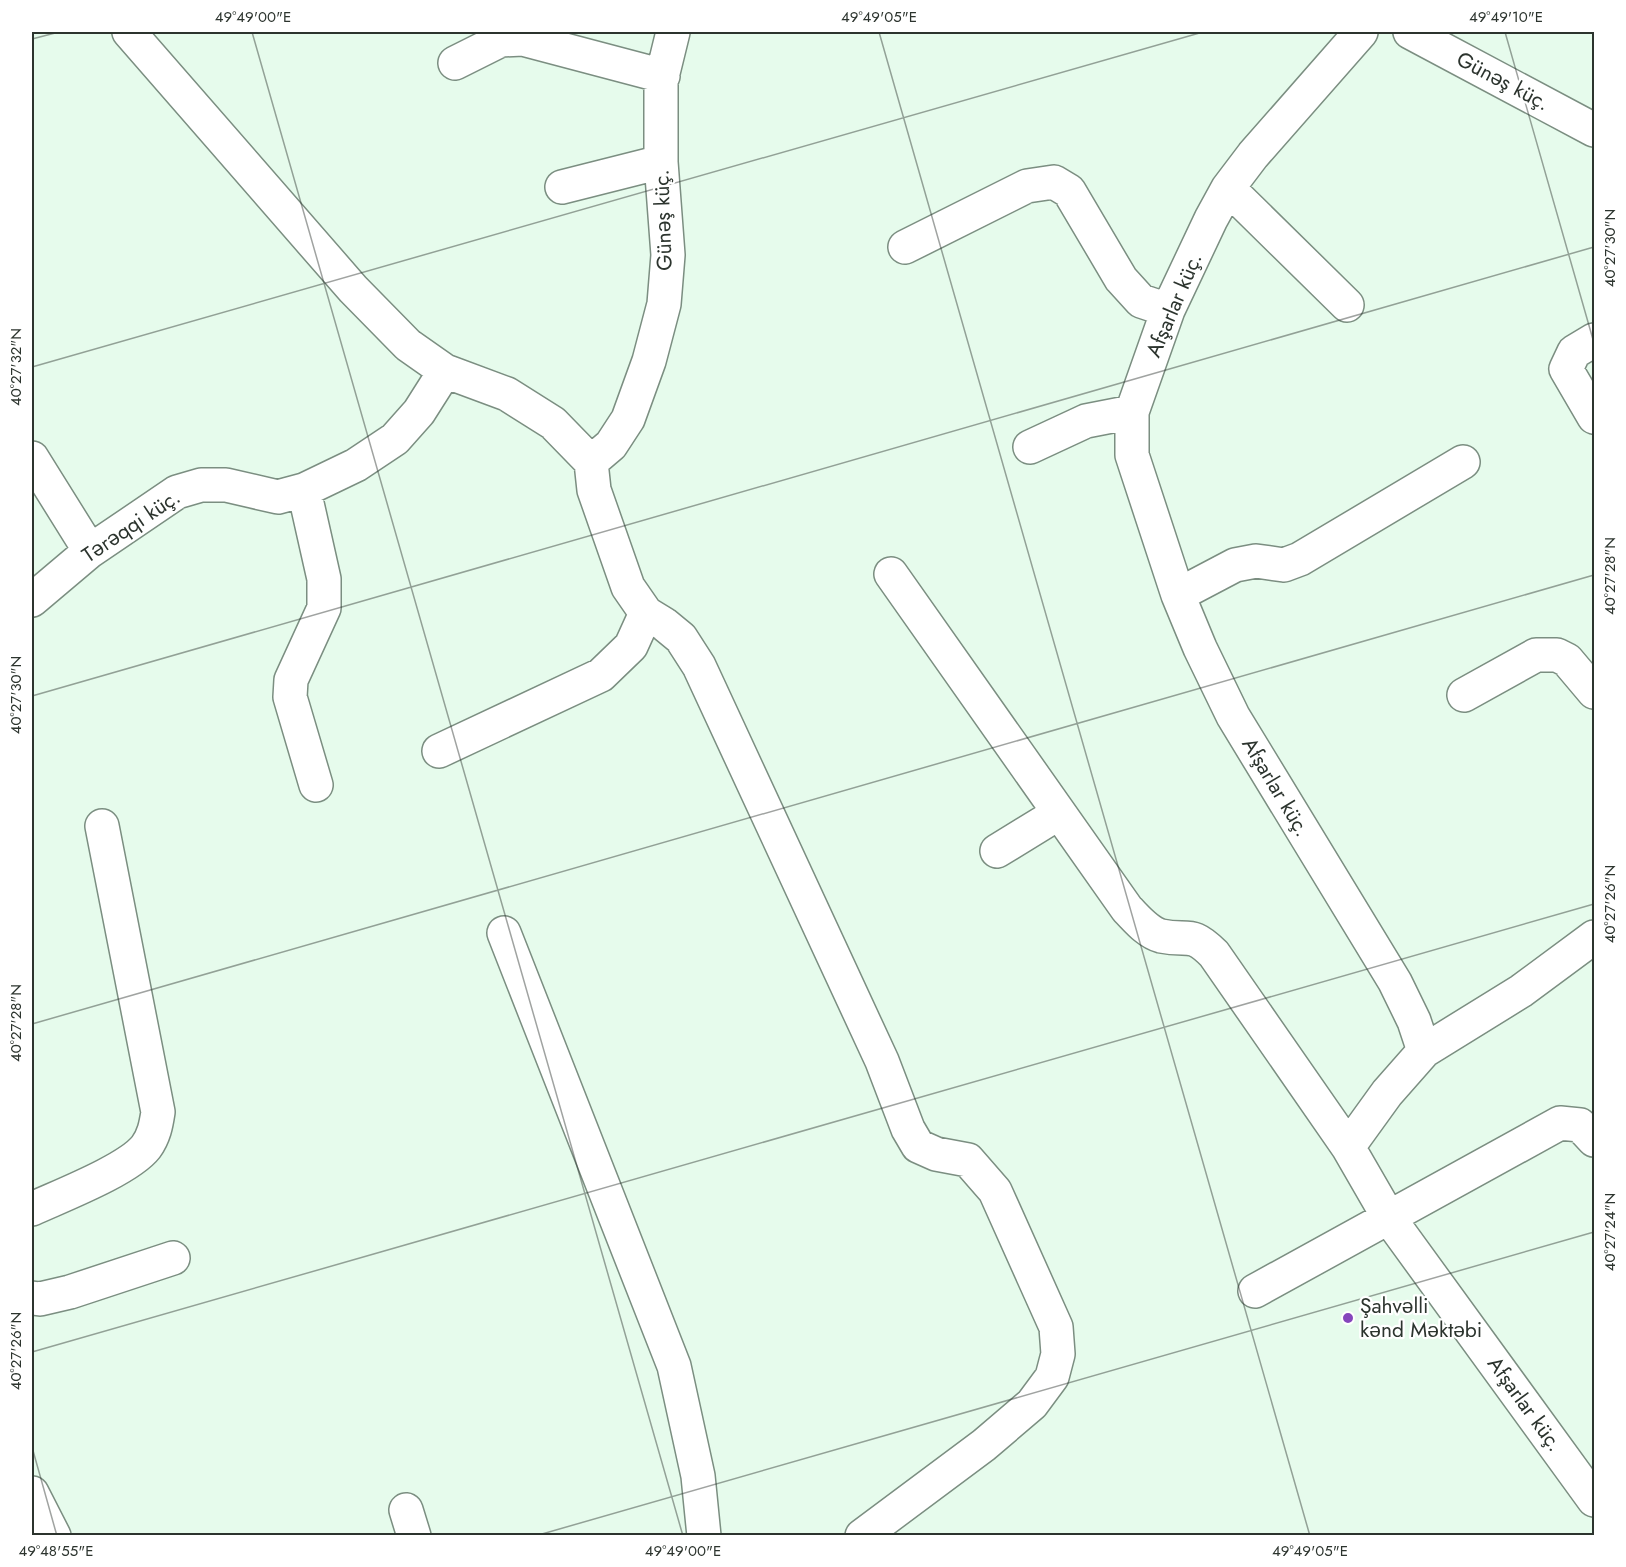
<svg xmlns="http://www.w3.org/2000/svg" width="1626" height="1567" font-family="Jost,sans-serif">
	<style>
		.lines { fill: none; stroke-linecap: round; stroke-linejoin: round }
		.minor-casing { stroke: #7b8e81; stroke-width: 36 }
		.minor { stroke: #fff; stroke-width: 33 }
		.ticks { fill: none; stroke: #2c342e; stroke-width: 1.5; stroke-opacity: 0.45 }
		.poi-dot { fill: #8546bc; stroke: #fff; stroke-width: 2 }
		.labels { text-anchor: middle; dominant-baseline: central; stroke-width: 4.5; stroke-linejoin: round; paint-order: stroke }
		.street-label { font-size: 21px; fill: #2c342e; stroke: #fff }
		.poi-label { font-size: 21px; fill: #2c342e; stroke: #fff; text-anchor: start }
		.neatline { fill: none; stroke: #2c342e; stroke-width: 2 }
		.ticks-label { font-size: 15px; text-anchor: middle; fill: #2c342e }
	</style>
	<rect width="100%" height="100%" fill="#e6fbec"/>
	<g class="lines">
		<!-- minor casing -->
		<g class="minor-casing">
			<path id="minor" d="M129,32L353,289L408,345L445,371L507,394L553,423L591,462L594,490L628,587L646,613L664,624L681,638L699,666L882,1061L908,1129L918,1146L936,1154L968,1160L995,1191L1056,1327L1058,1354L1052,1377L1032,1404L984,1445L862,1536
				M1361,32L1253,155L1228,188L1211,219L1168,310L1132,412V455L1178,595L1200,648L1233,716L1395,982L1414,1021L1424,1051L1387,1093L1348,1147L1389,1218L1594,1500
				M1410,32L1594,130
				M455,63L501,40L523,39L663,76
				M562,187L661,162
				M1228,188L1347,305
				M905,247L1027,186L1054,182L1069,191L1121,279L1141,301L1168,310
				M1594,340L1574,352L1566,369L1594,417
				M1030,447L1086,421L1132,412
				M32,458L90,551
				M591,462L611,445L628,419L649,361L664,304L668,255L661,162V81L673,32
				M304,490L324,579V608L291,680L290,697L316,785
				M891,574L1127,909C1137,919 1147,932 1161,936C1189,942 1190,930 1214,954L1348,1147
				M1178,595L1235,565L1256,561L1284,565L1300,559L1463,462
				M32,600L90,551L177,492L201,485H226L278,497L304,490L356,465L395,439L419,412L445,371
				M1464,695L1536,655H1557L1567,660L1594,692
				M439,751L601,675L631,646L646,613
				M997,851L1059,813
				M504,933L674,1366L698,1476L704,1536
				M1424,1051L1521,991L1594,937
				M32,1209C60,1196 128,1170 146,1147C154,1136 156,1125 158,1112L102,826
				M1255,1291L1560,1123L1580,1125L1594,1140
				M32,1298L40,1299L70,1292L173,1258
				M32,1493L54,1536
				M406,1510L414,1536"/>
		</g>
		<!-- minor -->
		<use href="#minor" class="minor"/>
	</g>
	<!-- ticks -->
	<path class="ticks" d="M252,32L683,1536M879,32L1310,1536M1505,32L1594,343M32,39L59,32M32,367L1203,32M32,696L1594,247M32,1024L1594,575M32,1352L1594,904M32,1447L57,1536M535,1536L1594,1232"/>
	<!-- markers -->
	<circle class="poi-dot" cx="1348" cy="1318" r="6"/>
	<g class="labels">
		<!-- street labels -->
		<g class="street-label">
			<text transform="translate(1503 81) rotate(28)">Günəş küç.</text>
			<text transform="translate(663 220) rotate(-92)">Günəş küç.</text>
			<text transform="translate(1174 305) rotate(-67)">Afşarlar küç.</text>
			<text transform="translate(131 526) rotate(-34)">Tərəqqi küç.</text>
			<text transform="translate(1276 787) rotate(59)">Afşarlar küç.</text>
			<text transform="translate(1525 1404) rotate(54)">Afşarlar küç.</text>
		</g>
		<!-- poi labels -->
		<g class="poi-label">
			<text x="1360" y="1306">Şahvəlli<tspan x="1360" dy="24">kənd Məktəbi</tspan></text>
		</g>
	</g>
	<!-- border -->
	<rect width="1626" height="1567" fill="none" stroke="#ffffff" stroke-width="66"/>
	<rect x="33" y="33" width="1560" height="1501" class="neatline"/>
	<g class="ticks-label">
		<text x="253" y="22">49°49'00"E</text>
		<text x="879" y="22">49°49'05"E</text>
		<text x="1506" y="22">49°49'10"E</text>
		<text transform="translate(1610 248) rotate(-90)" y="5">40°27'30"N</text>
		<text transform="translate(16 367) rotate(-90)" y="5">40°27'32"N</text>
		<text transform="translate(1610 576) rotate(-90)" y="5">40°27'28"N</text>
		<text transform="translate(16 695) rotate(-90)" y="5">40°27'30"N</text>
		<text transform="translate(1610 904) rotate(-90)" y="5">40°27'26"N</text>
		<text transform="translate(16 1023) rotate(-90)" y="5">40°27'28"N</text>
		<text transform="translate(1610 1232) rotate(-90)" y="5">40°27'24"N</text>
		<text transform="translate(16 1351) rotate(-90)" y="5">40°27'26"N</text>
		<text x="56" y="1556">49°48'55"E</text>
		<text x="683" y="1556">49°49'00"E</text>
		<text x="1310" y="1556">49°49'05"E</text>
	</g>
</svg>
